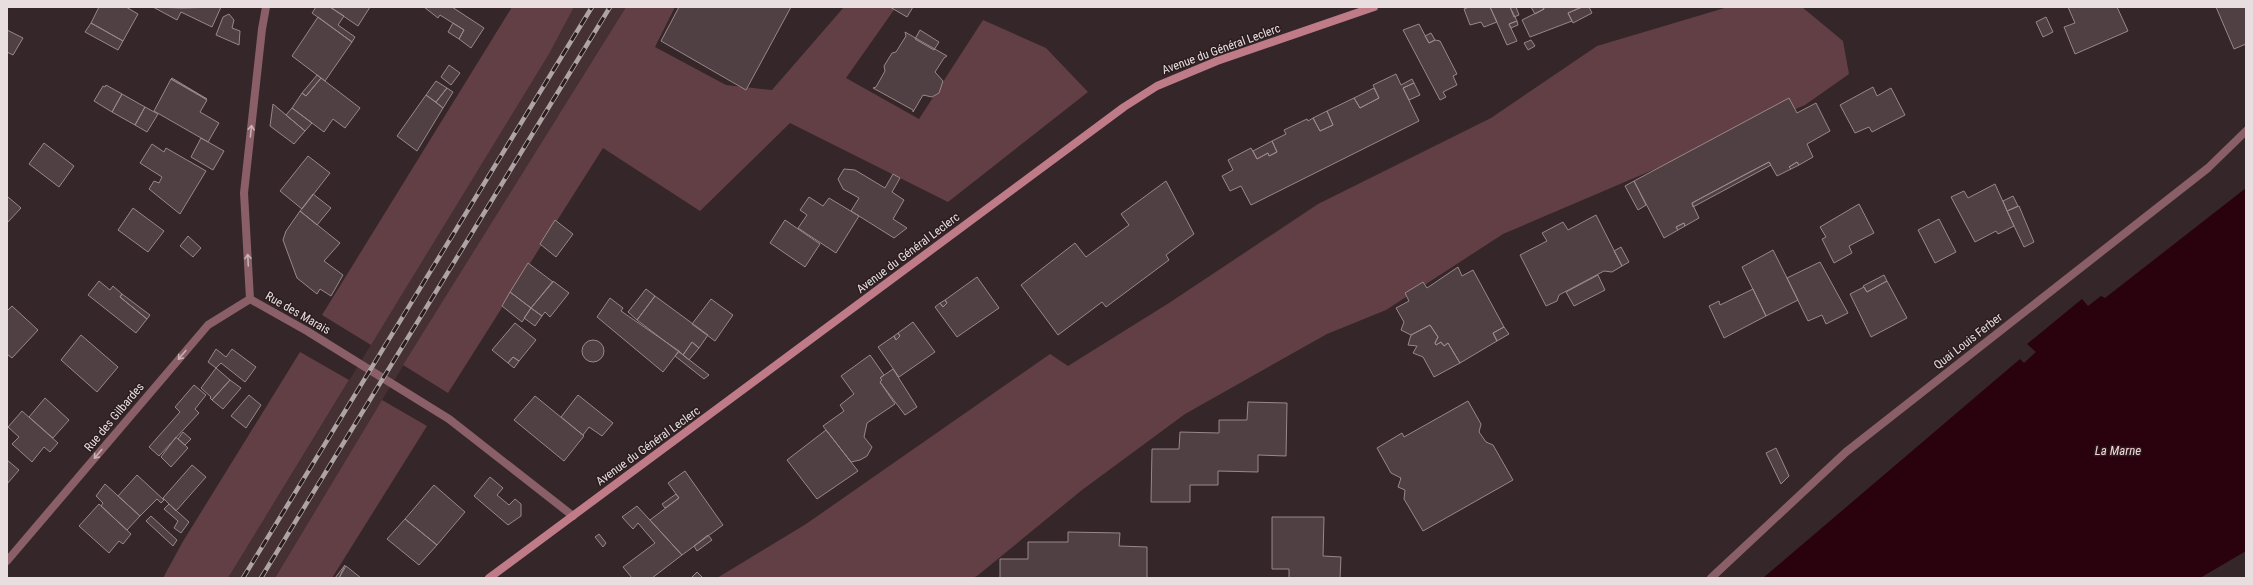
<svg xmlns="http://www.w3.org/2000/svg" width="2253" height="585" font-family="'Roboto Condensed',sans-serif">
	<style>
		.built { fill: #453134 }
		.green { fill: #623f45 }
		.water { fill: #2a020d }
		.building { fill: #504043; stroke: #998789 }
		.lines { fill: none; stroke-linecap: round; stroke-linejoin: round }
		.street { stroke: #8a5f67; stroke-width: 8 }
		.secondary { stroke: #c07b88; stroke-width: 8 }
		.rail-casing { stroke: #afa4a5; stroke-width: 4.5 }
		.rail { stroke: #2b1d1f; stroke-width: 3; stroke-dasharray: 9; stroke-linecap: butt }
		.oneway { stroke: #c7b2b5 }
		.labels { text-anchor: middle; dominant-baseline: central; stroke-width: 3; stroke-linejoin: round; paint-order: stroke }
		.street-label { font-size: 12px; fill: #e8dedf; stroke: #2b1d1f }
		.water-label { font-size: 13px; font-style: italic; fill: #f6d3d9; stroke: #2b1d1f }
	</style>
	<rect width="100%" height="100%" fill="#352629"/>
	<!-- built -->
	<path class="built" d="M574,7H626L382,400L275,578H228L549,54Z"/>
	<!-- green -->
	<path class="green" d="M512,7H574L549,54L371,345L322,315Z
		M626,7H675L655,47L726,85L772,90L844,7H896L846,78L919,119L983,20L1046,48L1088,92L948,202L790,123L700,211L603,148L448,393L403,365Z
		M1728,7H1802L1843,41L1849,74L1805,105L1503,234L1386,310L1327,334L1185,414L1082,490L977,576L972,578H717L806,524L1050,354L1068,366L1169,303L1318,204L1491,118L1597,46Z
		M300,352L349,380L228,578H163L182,543Z
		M382,400L427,426L332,578H275Z"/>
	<!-- water -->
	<path class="water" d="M2246,188V551L2200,578H1763L2020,359L2024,363L2036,352L2027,344L2082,299L2088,306L2101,296L2105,298Z"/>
	<!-- building -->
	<path class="building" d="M99,7H126L138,14L123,41L91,23Z
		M153,7L182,8L221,7L212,27L181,12L177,20Z
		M316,7H330L344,16L338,25L355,37L352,42L312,13Z
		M330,7H370L358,26Z
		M424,7H452L484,28L471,48L459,39L464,30L440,15L438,18Z
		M679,7H791L746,90L661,41Z
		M890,7H913L907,17Z
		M1469,7H1490L1497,22L1484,27L1481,22L1470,25L1464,9Z
		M1490,7H1510L1517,21L1509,24L1517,41L1507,45Z
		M1510,7H1516L1519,15L1514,17Z
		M1531,7H1543L1544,9L1535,14Z
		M1543,7H1582L1568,13L1572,21L1530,37L1522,20L1544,9Z
		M1582,7H1589L1592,13L1573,23L1568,13Z
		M2068,7H2117L2128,31L2075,54L2064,27L2075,23Z
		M2216,7H2246V44L2234,49Z
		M229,14L234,20L232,28L240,31L239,45L216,35L223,17Z
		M318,17L352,42L325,81L292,56Z
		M2046,17L2053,32L2043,37L2036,22Z
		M1517,21L1518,25L1511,28L1509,24Z
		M91,23L123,41L118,50L85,32Z
		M453,23L464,30L459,39L448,32Z
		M1419,24L1429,43L1435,40L1440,41L1457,74L1453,76L1457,85L1443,92L1446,97L1440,100L1403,30Z
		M7,30L23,38L13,55L7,52Z
		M920,30L939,42L934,50L915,39Z
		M905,32L947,56L944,58L935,72L943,81L939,93L932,97L923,95L913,112V110L873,88L876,87L885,71L884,66L892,53L896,52L906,36Z
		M1431,33L1435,40L1429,43L1425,36Z
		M1531,40L1535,46L1528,50L1524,43Z
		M449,65L460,73L451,85L441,77Z
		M1396,74L1401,85L1412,79L1414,83L1403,88L1419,121L1251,205L1241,186L1230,191L1222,176L1233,170L1228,160L1251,148L1257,159L1268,153L1269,156L1277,152L1272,141L1286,134L1284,130L1307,119L1308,121L1313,118L1320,131L1333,125L1327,111L1354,98L1360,108L1379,98L1373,85Z
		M317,75L321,78L306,96L302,93Z
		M172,78L207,99L171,79Z
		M321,78L360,108L345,128L333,119L324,132L292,108L302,93L306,96Z
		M171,79L207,100L200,112L219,123L208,142L154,111Z
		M436,81L447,88L436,102L426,95Z
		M1414,83L1420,95L1409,100L1403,88Z
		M106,85L122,94L112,112L94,101L103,86L105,87Z
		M1873,87L1877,96L1891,88L1905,115L1872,132L1869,127L1855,133L1840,105Z
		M447,88L453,92L443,108L436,102Z
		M1374,88L1379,98L1360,108L1354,98Z
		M122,94L145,107L135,125L112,112Z
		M426,95L443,108L417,151L397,136Z
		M1789,98L1797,113L1816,103L1830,131L1807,144L1813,157L1799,165L1797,162L1789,167L1791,169L1777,176L1769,162L1744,175L1692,203L1699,218L1685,226L1684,223L1676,227L1678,230L1664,238L1634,181Z
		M273,104L305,131L294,144L270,126Z
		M145,107L158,114L147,132L135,125Z
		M292,108L312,123L305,131L286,115Z
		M1327,111L1333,125L1320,131L1313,118Z
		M201,138L224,151L213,170L191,157Z
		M1272,141L1277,152L1269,156L1268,153L1257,159L1253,151Z
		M44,143L74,166L59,187L29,164Z
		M152,144L164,152L166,148L206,171L180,214L149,189L154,181L159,183L162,177L140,163Z
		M308,156L330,173L302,209L280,191Z
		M1769,162L1771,165L1693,207L1692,203Z
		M1797,162L1799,165L1791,169L1789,167Z
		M844,169L855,170L885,188L893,174L900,178L892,192L904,200L893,219L907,228L894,238L851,211L859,198L843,189L838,179Z
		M1166,181L1194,234L1166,255L1169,260L1106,307L1102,302L1058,335L1021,285L1075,243L1086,257L1129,225L1121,214Z
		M1634,181L1646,205L1638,210L1625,186Z
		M1995,184L2014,226L1998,234L1996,231L1975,242L1951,197L1964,191L1968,198Z
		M313,194L331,208L317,225L300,211Z
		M2013,196L2018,206L2007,211L2003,201Z
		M8,197L21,208L7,223V198Z
		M809,197L823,206L829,198L859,216L836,253L798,228L807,215L800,210Z
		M1859,204L1874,233L1849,246L1852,253L1834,263L1822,239L1826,237L1820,227Z
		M2019,206L2034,242L2024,247L2007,211Z
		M133,208L164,231L148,252L118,230Z
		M300,211L340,243L324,261L343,275L331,296L320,289L317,294L297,278L283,240L286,231Z
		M1596,215L1622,266L1612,272L1604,271L1559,295L1557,301L1546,306L1520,255L1547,241L1542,233L1563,222L1568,230Z
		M1939,219L1956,252L1935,263L1918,230Z
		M555,220L573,234L556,257L540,244Z
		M785,220L820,244L805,267L770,243Z
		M1684,223L1685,226L1678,230L1676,227Z
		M188,236L201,248L193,257L180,246Z
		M1621,247L1629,262L1622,266L1614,251Z
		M1773,250L1798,300L1766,316L1742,267Z
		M1820,262L1848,313L1826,324L1822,315L1808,321L1787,278Z
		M528,263L553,282L531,308L510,292Z
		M1458,267L1462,276L1473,270L1504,327L1493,333L1497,341L1460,363L1448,343L1444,346L1441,342L1436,345L1435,343L1438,337L1430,325L1411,335L1401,330L1404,322L1396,308L1409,301L1405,293L1423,282L1427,288Z
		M1598,275L1605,290L1574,306L1566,292Z
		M1884,275L1887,281L1867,292L1863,286Z
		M977,277L999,308L957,337L935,307L940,303L943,307L947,303L945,300Z
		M99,281L110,290L113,286L122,294L120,297L147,319L136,333L88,295Z
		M553,281L569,293L550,317L545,312L542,316L531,308Z
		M1887,281L1907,318L1871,337L1850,294L1864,287L1867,292Z
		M646,289L655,296L637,320L628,312Z
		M1753,289L1766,316L1724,338L1709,306L1719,301L1720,305Z
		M510,292L531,308L522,322L502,306Z
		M122,294L150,315L147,319L120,297Z
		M655,296L708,335L699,348L692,342L683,355L637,320Z
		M610,298L623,308L621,311L679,351L663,372L597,317Z
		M711,299L733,315L715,341L692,324Z
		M945,300L947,303L943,307L940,303Z
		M12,306L38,330L12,358L7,354V311Z
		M531,308L542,316L535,326L524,318Z
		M913,322L935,352L899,377L878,347L894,336L896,340L900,336L898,333Z
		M515,323L536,340L519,361L513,357L508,363L492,350Z
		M1430,325L1438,337L1435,343L1436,345L1441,342L1444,346L1448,343L1460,363L1434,377L1423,357L1413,353L1417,346L1408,345L1411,335Z
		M1504,327L1509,334L1497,341L1493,333Z
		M898,333L900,336L896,340L894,336Z
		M81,335L118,367L97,392L61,360Z
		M582 351a11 11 0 1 1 22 0a11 11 0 1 1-22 0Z
		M692,342L699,348L689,360L683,355Z
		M216,349L226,357L232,349L256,367L245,382L221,363L216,368L208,362Z
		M679,351L683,355L709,375L704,379L675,356Z
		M870,355L884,375L880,378L882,380L880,382L895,404L867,423L864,437L872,447L867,456L860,460L851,462L823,426L844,411L840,405L854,394L841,376Z
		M513,357L519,361L514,368L508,363Z
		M216,368L230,380L212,400L210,398L211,397L201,388Z
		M893,369L917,407L905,415L880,382L882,380L880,378Z
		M230,380L241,388L223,409L212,400Z
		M194,385L206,395L195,409L199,413L159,456L149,447L180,412L175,407Z
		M249,395L261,405L246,428L231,416Z
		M578,395L613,423L602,436L589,427L583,435L561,417Z
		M535,396L584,436L564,461L514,420Z
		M45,398L69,420L53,438L29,417Z
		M1468,401L1481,424L1479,432L1486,442L1493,445L1513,480L1423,531L1404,499L1405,490L1398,487L1401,478L1391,473L1377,448L1402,433L1404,437Z
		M1248,402L1287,403L1286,456L1258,455V472L1218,471V485H1190V502H1151L1152,449H1179L1180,432L1219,433V420H1247Z
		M22,411L58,443L50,452L44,447L32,462L12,444L19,437L8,427Z
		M826,430L858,471L817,499L787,460Z
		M183,432L191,439L185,445L178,439Z
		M176,437L188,448L171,467L161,457Z
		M1776,448L1789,476L1781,484L1766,453Z
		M7,460L19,470L7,484Z
		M192,465L206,477L176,511L163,498Z
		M685,471L723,525L682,555L650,520L679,498L668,483Z
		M137,475L164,500L161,503L157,499L140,516L118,496Z
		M490,477L503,488L497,495L509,505L515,499L521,504V516L508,525L474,496Z
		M105,484L140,516L127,530L101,506L103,503L96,496Z
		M434,485L465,512L437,545L405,519Z
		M676,494L679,498L665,508L662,504Z
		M99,504L131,534L123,544L119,541L109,553L79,526Z
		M169,504L189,522L181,533L174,528L178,521L164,509Z
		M637,506L682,555L652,578H632L623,567L655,543L638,523L633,529L622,517Z
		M151,516L177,540L173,546L146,521Z
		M1272,517H1324L1323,556L1341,557L1340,578H1289V569H1272Z
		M405,519L437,545L419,565L387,539Z
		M1068,532L1120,533L1119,546L1147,547V578H1000V559H1028V542H1068Z
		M599,534L606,543L603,547L595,537Z
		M708,535L712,540L697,551L694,546Z
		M345,565L339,578H335Z
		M346,566L361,578H339Z
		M697,572L703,578H691Z"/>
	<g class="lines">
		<!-- street -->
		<path class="street" d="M250,299L307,331L449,419L573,516
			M250,299L244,193L262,29L266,7
			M7,561L208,325L250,299
			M1711,578L1846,452L2208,168L2246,131"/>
		<!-- secondary -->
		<path class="secondary" d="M489,578L1124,107L1157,86L1217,61L1374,7"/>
		<!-- rail casing -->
		<g class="rail-casing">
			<path id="rail" d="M243,578L592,7
				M261,578L610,7"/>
		</g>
		<!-- rail -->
		<use href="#rail" class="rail"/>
	</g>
	<!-- one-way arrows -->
	<defs><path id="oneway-shaft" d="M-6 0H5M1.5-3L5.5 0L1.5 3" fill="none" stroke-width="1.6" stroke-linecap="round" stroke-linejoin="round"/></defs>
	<g class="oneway">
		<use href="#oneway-shaft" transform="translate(251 131) rotate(-84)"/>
		<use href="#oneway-shaft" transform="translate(248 260) rotate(-93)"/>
		<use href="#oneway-shaft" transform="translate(182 355) rotate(130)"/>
		<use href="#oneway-shaft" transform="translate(98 454) rotate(130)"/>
	</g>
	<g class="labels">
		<!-- street labels -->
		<g class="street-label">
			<text transform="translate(1221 49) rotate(-20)">Avenue du Général Leclerc</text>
			<text transform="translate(908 253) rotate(-37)">Avenue du Général Leclerc</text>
			<text transform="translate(298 313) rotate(30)">Rue des Marais</text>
			<text transform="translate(1968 341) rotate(-38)">Quai Louis Ferber</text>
			<text transform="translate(114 417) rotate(-50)">Rue des Gilbardes</text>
			<text transform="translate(648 446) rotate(-36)">Avenue du Général Leclerc</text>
		</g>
		<!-- water labels -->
		<g class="water-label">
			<text x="2118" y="450">La Marne</text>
		</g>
	</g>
	<!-- border -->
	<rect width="2253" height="585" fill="none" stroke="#e8dedf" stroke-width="16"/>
</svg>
